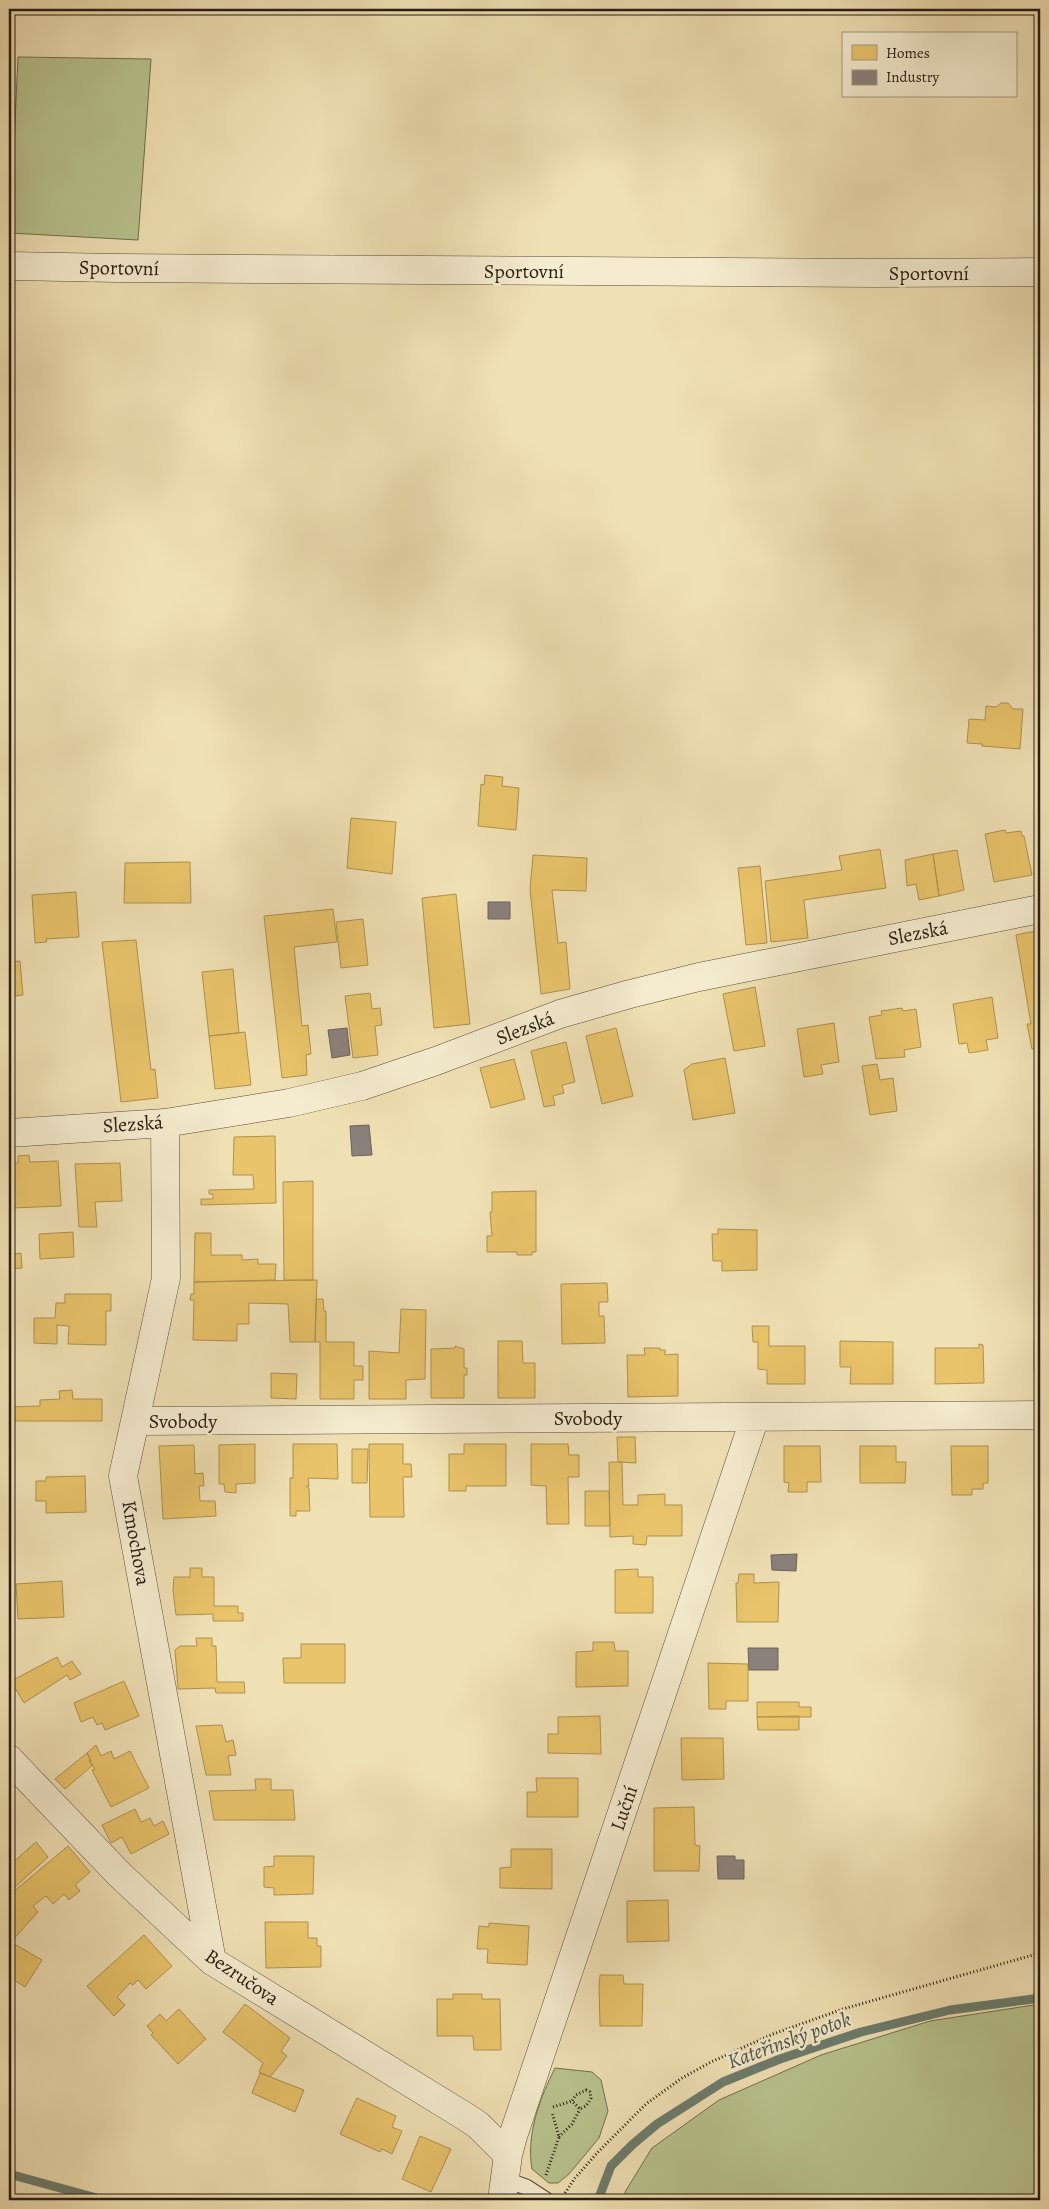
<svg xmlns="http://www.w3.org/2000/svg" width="1049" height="2209" font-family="Alegreya,serif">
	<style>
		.green { fill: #b8c38e; stroke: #6e7050 }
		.homes { fill: #e9c46a; stroke: #ae9250 }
		.industry { fill: #8a817c; stroke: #6c635c }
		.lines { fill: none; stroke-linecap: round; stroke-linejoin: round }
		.stream { stroke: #6c7d6e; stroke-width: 9 }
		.service-casing { stroke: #584d3c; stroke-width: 17 }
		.minor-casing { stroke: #584d3c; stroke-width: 29 }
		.path { stroke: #251c13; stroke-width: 3; stroke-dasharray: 1 2.5; stroke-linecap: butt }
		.service { stroke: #f5eccf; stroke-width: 15 }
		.minor { stroke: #f5eccf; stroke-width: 28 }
		.labels { text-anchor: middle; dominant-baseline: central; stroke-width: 5; stroke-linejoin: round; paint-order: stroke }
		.street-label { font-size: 20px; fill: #251c13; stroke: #f5eccf }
		.water-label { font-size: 21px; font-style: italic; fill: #4e5548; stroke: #f5eccf }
	</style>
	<rect width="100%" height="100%" fill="#f0e1b5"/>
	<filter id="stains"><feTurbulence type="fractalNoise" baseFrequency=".004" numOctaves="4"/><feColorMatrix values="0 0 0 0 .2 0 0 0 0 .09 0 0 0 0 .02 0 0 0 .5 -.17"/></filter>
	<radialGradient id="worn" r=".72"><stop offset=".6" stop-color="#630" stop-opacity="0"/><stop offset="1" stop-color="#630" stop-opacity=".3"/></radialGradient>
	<!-- green -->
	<path class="green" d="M18,57L151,59L138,240L10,233Z
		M1040,2004V2200H625V2192L652,2148L719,2100L821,2055L930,2021Z
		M555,2068L592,2072L601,2080L608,2111L599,2138L569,2174L558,2183H549L532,2169C526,2134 540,2098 555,2068Z"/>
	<!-- homes -->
	<path class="homes" d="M9,322L12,323L10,350H14L13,375L9,374Z
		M1001,703H1008L1013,709H1023L1020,749L982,746V744L967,743L969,719L985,720L986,706L996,707Z
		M485,775L503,777L502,786L519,788L516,830L478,826L481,784L484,785Z
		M351,818L396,822L392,874L347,868Z
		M1005,830L1006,833L1021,831L1022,836H1024L1032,875L994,882L985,834Z
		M880,849L886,888L804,900L808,938L771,942L765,881L842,870L839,856Z
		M957,850L964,890L939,896L933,854Z
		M933,854L939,896L919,900L916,884L907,886L905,860Z
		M533,855L587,858L586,891L552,890L558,943L566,942L570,989L541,994L530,889Z
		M190,862L191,903H124L125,863Z
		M760,866L767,943L746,945L738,868Z
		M76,892L79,937L46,939L47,942L35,943L32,895Z
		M456,894L470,1024L434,1028L422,898Z
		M333,909L337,942L294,947L302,1026L308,1025L311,1054L306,1055L307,1075L282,1078L264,916Z
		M363,919L368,965L341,968L336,922Z
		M1040,930V1047L1032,1049L1027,1024H1031L1016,935Z
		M136,940L151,1070L155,1069L158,1098L121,1102L102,942Z
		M20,961L23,995L9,997V962Z
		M233,969L239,1033L209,1036L202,972Z
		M755,987L765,1046L734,1051L723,994Z
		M370,993L372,1009L380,1008L382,1025L375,1026L378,1055L353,1058L345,996Z
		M992,997L998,1038L986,1040L988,1050L969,1053L967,1043L959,1044L953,1004Z
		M902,1008L903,1011L916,1009L921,1047L904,1050L905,1057L876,1059L869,1017L882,1015L881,1011Z
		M834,1023L839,1062L821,1065L823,1074L804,1077L797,1029Z
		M616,1028L633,1096L602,1104L586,1036Z
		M245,1032L251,1085L215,1089L209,1036Z
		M566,1042L575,1082L562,1085L564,1093L553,1096L555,1105L544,1107L531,1051Z
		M725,1058L735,1113L693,1120L684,1070L692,1064Z
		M514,1059L525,1099L491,1108L480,1068Z
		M9,1061L11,1104H9Z
		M877,1064L880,1080L893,1078L897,1111L870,1115L862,1066Z
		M275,1136L276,1203L201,1205V1199H213V1194H209V1190L254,1189L253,1175H233L234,1137Z
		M29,1155L30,1162L58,1161L61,1206L12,1208L14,1254L21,1253L22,1268L9,1269V1163H18V1156Z
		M120,1163L122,1201L95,1202L97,1227H79L75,1164Z
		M313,1181V1280H284L283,1182Z
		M536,1191V1252H532V1255H517V1252H487V1236H492L490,1212H492V1192Z
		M718,1229L757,1230V1270L722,1271V1261H713L712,1234H718Z
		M73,1232L74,1257L40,1259L39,1234Z
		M195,1233H211V1255H242V1260L258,1259V1264H276L275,1280L194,1282Z
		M317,1280L315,1342H290L288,1304L249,1303V1324H237V1341L193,1340L194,1300H190L191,1294H194V1282Z
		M607,1283L608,1302H599V1316H604L605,1343L562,1344L561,1284Z
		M65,1294H111V1311H106V1345L68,1344L69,1326L57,1325V1344L34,1343V1318H55L56,1303H65Z
		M316,1299H323L324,1311H326V1342H354V1366H363V1380H354V1399H320V1342H315Z
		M401,1309L426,1310L425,1379L406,1380V1399H369V1351L399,1353Z
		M752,1326H769V1346H805V1384H767V1370L758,1369V1342H753Z
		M1034,1340H1040V1371H1034Z
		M498,1341H522L523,1363H535V1398H498Z
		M840,1341L893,1342V1384H850L851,1367H840Z
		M979,1344L983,1345L984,1383L935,1384V1348H979Z
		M455,1346L464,1349V1368H467V1375H464V1398H431V1349L455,1348Z
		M644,1348H660V1350H665V1355L678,1354V1396L628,1397L627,1355H645Z
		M271,1373L297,1374L296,1399L271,1398Z
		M72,1390L73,1399H102V1421H9V1407L40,1406V1400L60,1399L59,1391Z
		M617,1437H635L636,1463L618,1462Z
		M255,1444V1483L236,1484V1493L225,1492L224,1484H219V1445Z
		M293,1444H337L338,1479L308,1478L309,1486H306L309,1488L310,1511H296V1516H290V1478H293Z
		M369,1444H403V1464H411L412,1477H403L404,1517H370Z
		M464,1444H506V1486H466V1491H449V1454H464Z
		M531,1444H568L569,1455H579V1477H568L569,1524H547L546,1486L531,1485Z
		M194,1445L195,1474L203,1473L204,1486H199L200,1501H215L216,1516L163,1519L159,1446Z
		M784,1446H820L821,1482H807V1492H788L789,1483L784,1482Z
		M860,1446H896V1462H906L905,1483H860Z
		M951,1446H988V1483H983V1489H972V1495H952Z
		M352,1449H368L367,1483H352Z
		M609,1462H622L623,1505H638V1495L665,1494V1505H682V1536H647L646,1545L633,1544V1536L610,1537Z
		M85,1476L86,1512L46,1513V1501H36V1481H46V1477Z
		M585,1491H609L610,1526H585Z
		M190,1568H202V1577H214V1606H238V1613H243V1621H213V1614L176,1615L173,1590L174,1577H190Z
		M638,1569V1577H653V1613H615V1570Z
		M739,1574H754V1583L779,1582L778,1622H737L736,1583H738Z
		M62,1581L64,1617L18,1619L16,1584Z
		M196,1638H212V1646H216L217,1682H244L245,1693H216L215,1688L178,1689L175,1650L180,1646H197Z
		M593,1642H614L615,1651H628V1686L576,1687V1652L593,1651Z
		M301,1644H345V1683H284L283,1658H301Z
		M57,1657L62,1667L72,1661L81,1674L70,1680L67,1675L24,1703L11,1681Z
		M708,1663L748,1664V1701H726V1709H709Z
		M124,1681L139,1716L105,1730L102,1723L97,1725L93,1717L81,1722L74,1703Z
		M757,1702H799V1707H811V1717H757Z
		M600,1716L601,1754L548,1753V1734H558V1717Z
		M799,1716V1730H758L757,1717Z
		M222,1725L226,1742L233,1740L236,1755L228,1756L231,1775H206L196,1726Z
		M681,1738H723L724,1779L682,1780Z
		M96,1745L101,1756L111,1751L114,1759L130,1751L149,1788L111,1807L92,1770L95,1769L89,1761H91L87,1753Z
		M87,1753L91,1761H89L93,1765L65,1789L55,1779Z
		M536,1778H578V1817H527V1792H537Z
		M255,1779H271V1790H293L295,1820H214L209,1791L256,1790Z
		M694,1807L695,1845L700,1846L699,1871H654V1808Z
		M135,1809L141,1822L150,1818L154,1826L163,1821L169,1834L131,1854L122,1837L111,1843L102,1825Z
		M36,1842L48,1857L14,1888L9,1896V1866Z
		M68,1846L90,1872L75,1885L80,1891L69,1900L64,1894L53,1904L46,1896L33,1906L38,1912L11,1942L42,1960L25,1987L9,1977V1896L10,1893H12Z
		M511,1849H552V1889L500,1888V1868L511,1867Z
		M274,1856H314L313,1894L274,1895V1888L264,1887V1867L274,1866Z
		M668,1900L669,1941L627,1942V1901Z
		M265,1922H308V1938H317V1946H321V1967L266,1968Z
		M489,1923L529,1926L527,1965L487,1963L488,1949H477L479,1926L489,1927Z
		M144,1935L172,1966L146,1989L138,1980L133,1985L130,1983L117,1997L125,2005L114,2016L87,1986Z
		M600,1975H623L624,1984H643L642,2026H600L599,1985Z
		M453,1994H482V1999H500L501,2050H474L473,2036H437V1999H453Z
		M245,2004L290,2038L281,2051L287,2056L270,2077L259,2072L263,2063L223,2032Z
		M179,2009L206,2039L178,2064L151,2035L153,2033L147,2026L160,2014L166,2021Z
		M260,2073L304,2090L295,2112L252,2093Z
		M357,2098L396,2116L392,2127L402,2131L392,2154L382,2149L380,2152L340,2134Z
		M420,2136L451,2149L431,2192L402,2179Z"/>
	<!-- industry -->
	<path class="industry" d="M488,902H510V919H488Z
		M347,1028L350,1055L332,1058L328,1030Z
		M369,1125L372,1155L352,1156L350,1126Z
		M797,1554L796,1571L772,1570L771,1555Z
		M748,1648H778V1670H749Z
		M717,1856H735V1860H744V1879H718Z"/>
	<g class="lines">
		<!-- stream -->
		<path class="stream" d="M9,2174L104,2200
			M598,2200L611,2166L632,2145L657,2124L723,2082L780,2059L861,2032L950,2010L1040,1998"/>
		<!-- service casing -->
		<g class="service-casing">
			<path id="service" d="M504,2179L526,2187L546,2200"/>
		</g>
		<!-- minor casing -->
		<g class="minor-casing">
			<path id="minor" d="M9,266L118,268L875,273L1040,272
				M165,1123L166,1278L123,1476L212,1961
				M9,1133L165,1123L289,1103L362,1086L436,1061L560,1014L630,994L699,977L1040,909
				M136,1421L1040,1415
				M9,1759L119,1874L212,1961L466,2117L478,2125L508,2155
				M502,2200L508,2155L513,2136L755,1417"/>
		</g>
		<!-- path -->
		<path class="path" d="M586,2090L590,2092L591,2098L586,2106L580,2109L572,2101L576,2095Z
			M553,2107L572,2101
			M559,2137L572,2124L580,2109
			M546,2175L559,2137L552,2112
			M565,2193L575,2178L598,2152L646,2104L682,2078L711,2062L773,2034L843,2009L1040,1953"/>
		<!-- service -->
		<use href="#service" class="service"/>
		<!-- minor -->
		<use href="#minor" class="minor"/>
	</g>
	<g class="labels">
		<!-- street labels -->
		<g class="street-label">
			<text transform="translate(119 268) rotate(1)">Sportovní</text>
			<text x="524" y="271">Sportovní</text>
			<text x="929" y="273">Sportovní</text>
			<text transform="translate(918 933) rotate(-11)">Slezská</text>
			<text transform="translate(525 1028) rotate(-21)">Slezská</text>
			<text transform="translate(133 1124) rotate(-4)">Slezská</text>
			<text x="588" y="1418">Svobody</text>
			<text x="183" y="1421">Svobody</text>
			<text transform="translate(136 1543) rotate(80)">Kmochova</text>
			<text transform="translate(624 1808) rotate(-71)">Luční</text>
			<text transform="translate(242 1977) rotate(34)">Bezručova</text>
		</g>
		<!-- water labels -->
		<g class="water-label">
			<text transform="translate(789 2040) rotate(-20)">Kateřinský potok</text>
		</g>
	</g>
	<!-- margin -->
	<rect width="1049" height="2209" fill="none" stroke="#f0e1b5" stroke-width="30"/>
	<rect x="10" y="10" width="1029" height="2189" fill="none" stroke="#251c13" stroke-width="2.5"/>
	<rect x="15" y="15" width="1019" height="2179" fill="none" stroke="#251c13"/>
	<!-- legend -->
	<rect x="842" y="32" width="175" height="65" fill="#f5eccf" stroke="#a29984"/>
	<rect x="852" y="45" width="25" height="15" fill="#e9c46a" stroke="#a29984"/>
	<text x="886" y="58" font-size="15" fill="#251c13">Homes</text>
	<rect x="852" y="70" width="25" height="15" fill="#8a817c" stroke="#a29984"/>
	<text x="886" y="82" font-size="15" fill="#251c13">Industry</text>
	<rect width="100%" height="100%" filter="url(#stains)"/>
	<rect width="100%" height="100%" fill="url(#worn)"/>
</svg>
